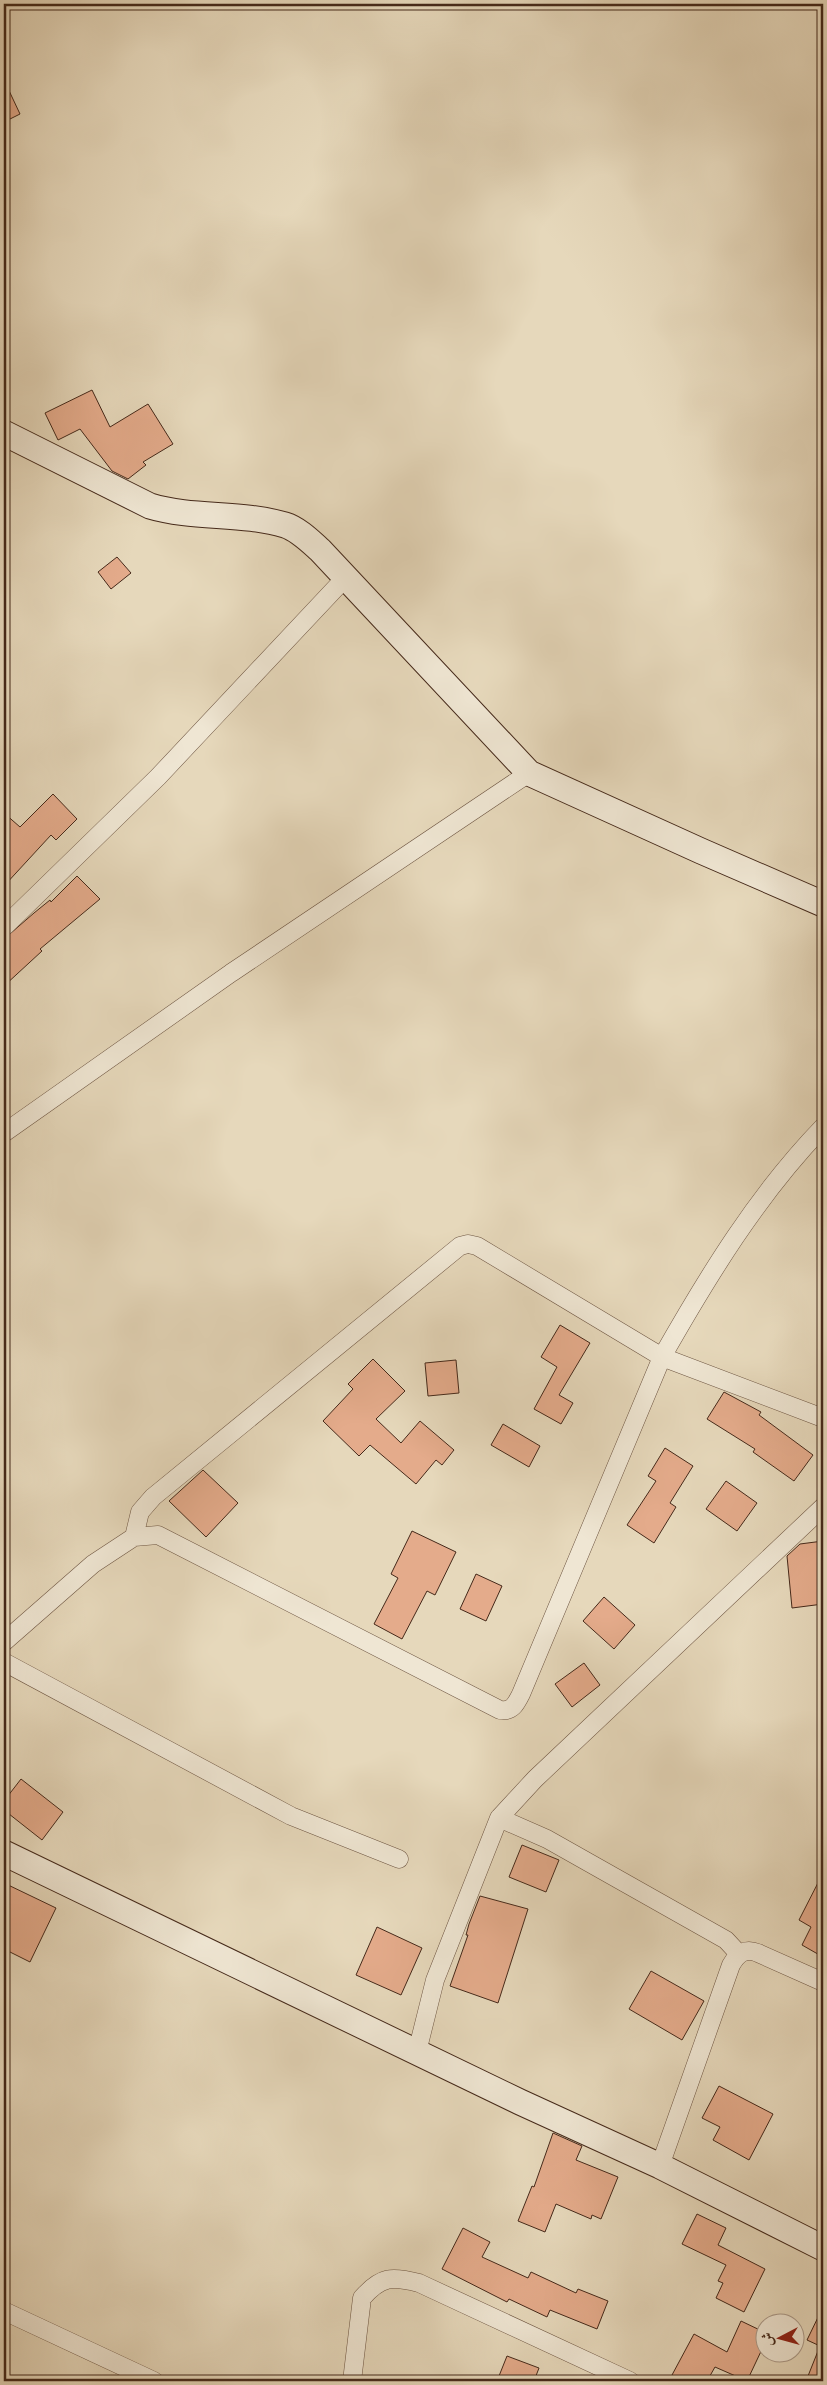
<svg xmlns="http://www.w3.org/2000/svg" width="827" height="2385" font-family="'Libre Caslon Text',Amiri,serif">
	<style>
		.building { fill: #e4ab8b; stroke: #45291a }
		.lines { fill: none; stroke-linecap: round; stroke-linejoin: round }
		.street-casing { stroke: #6d5542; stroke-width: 19 }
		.secondary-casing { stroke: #45291a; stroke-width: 27 }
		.street { stroke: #efe6d3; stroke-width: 18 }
		.secondary { stroke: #efe6d3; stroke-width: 25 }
	</style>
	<rect width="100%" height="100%" fill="#e6d8bb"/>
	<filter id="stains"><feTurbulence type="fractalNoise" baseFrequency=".004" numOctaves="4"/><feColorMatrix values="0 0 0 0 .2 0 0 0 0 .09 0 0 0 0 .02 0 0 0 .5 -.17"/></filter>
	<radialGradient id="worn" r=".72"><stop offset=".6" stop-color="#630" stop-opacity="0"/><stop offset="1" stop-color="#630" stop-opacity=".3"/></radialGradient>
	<!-- building -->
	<path class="building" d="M4,80L20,114L4,122Z
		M92,390L110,427L148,404L173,444L143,462L146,465L128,479L112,471L80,429L58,440L45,413Z
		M117,557L131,573L111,589L98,572Z
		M53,794L77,819L56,840L51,835L4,886V813L20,827Z
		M77,876L100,899L40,949L42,951L4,986V939L34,913L50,900L51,902Z
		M560,1325L590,1343L559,1395L573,1403L561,1424L534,1409L557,1367L541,1357Z
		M373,1359L405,1391L376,1419L401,1443L420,1421L454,1450L442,1465L436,1460L416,1484L370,1445L359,1456L323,1421L353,1389L348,1384Z
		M456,1360L459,1393L428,1396L425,1363Z
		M724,1392L761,1412L759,1415L813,1455L794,1481L753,1452L755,1449L707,1419Z
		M503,1424L540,1446L529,1467L491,1445Z
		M665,1448L693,1466L670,1503L676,1507L654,1543L627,1525L656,1481L648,1476Z
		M203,1470L238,1503L206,1537L169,1501Z
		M726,1481L757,1503L737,1531L706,1509Z
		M412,1531L456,1552L435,1595L427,1591L402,1639L374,1624L398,1578L391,1574Z
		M823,1541V1604L792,1608L787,1556L800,1544Z
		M476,1574L502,1586L486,1621L460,1609Z
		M604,1597L635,1625L614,1649L583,1621Z
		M584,1663L600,1685L572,1707L555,1684Z
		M21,1779L63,1812L42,1840L4,1810V1801Z
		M522,1845L559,1860L546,1892L509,1877Z
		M823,1873V1957L802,1945L811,1927L799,1920Z
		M4,1883L56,1908L30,1962L4,1949Z
		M480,1896L528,1909L498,2003L450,1986L468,1935H466L469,1924Z
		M377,1927L422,1948L401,1995L356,1975Z
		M651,1971L704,2001L682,2040L629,2009Z
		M719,2086L773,2114L749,2160L713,2140L720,2127L702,2118Z
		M553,2133L582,2146L576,2160L618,2177L601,2219L592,2215L591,2219L556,2204L545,2232L518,2221L532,2186L534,2187Z
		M697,2214L726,2228L718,2245L765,2269L744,2312L716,2298L723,2283L718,2281L726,2265L682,2244Z
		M463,2228L490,2242L482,2257L528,2278L531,2272L576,2293L578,2289L608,2301L597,2329L550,2310L547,2317L509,2299L507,2302L442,2269Z
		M823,2307V2381H806L820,2346L807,2340Z
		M741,2321L764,2332V2345L747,2381L715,2367L707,2381H683L672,2375L694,2334L727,2352Z
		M507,2356L539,2368L534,2381H497Z"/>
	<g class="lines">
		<!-- street casing -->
		<g class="street-casing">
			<path id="street" d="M4,927L158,777L346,577
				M4,1133L231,973L529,773
				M134,1537L140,1512L153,1497L460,1246L468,1244L477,1246L662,1357C708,1276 758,1194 823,1127
				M4,1642L93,1564L134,1537L158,1535L500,1710C512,1712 516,1704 521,1694L662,1357L823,1418
				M4,1662L291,1816L399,1859
				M499,1818L547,1839L726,1940L739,1954
				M417,2052L435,1980L499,1818L535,1779L823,1507
				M660,2166L731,1965C738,1953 745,1948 758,1953L823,1982
				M4,2311L154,2381
				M352,2381L362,2298C381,2276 392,2276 419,2283L630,2381"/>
		</g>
		<!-- secondary casing -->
		<g class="secondary-casing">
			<path id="secondary" d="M4,433L150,506C193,519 241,512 285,525C298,529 310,541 320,550L529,773L701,851L823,904
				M4,1853L520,2102L660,2166L823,2248"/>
		</g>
		<!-- street -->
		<use href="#street" class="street"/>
		<!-- secondary -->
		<use href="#secondary" class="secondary"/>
	</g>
	<!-- margin -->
	<rect width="827" height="2385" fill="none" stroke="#e6d8bb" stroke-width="20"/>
	<rect x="5" y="5" width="817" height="2375" fill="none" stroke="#45291a" stroke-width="2.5"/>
	<rect x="10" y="10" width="807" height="2365" fill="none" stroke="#45291a"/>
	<!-- north arrow -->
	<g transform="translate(780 2338) rotate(264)"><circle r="24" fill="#efe6d3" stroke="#ab9a89"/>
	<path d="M0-4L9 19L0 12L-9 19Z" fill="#8f2418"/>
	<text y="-8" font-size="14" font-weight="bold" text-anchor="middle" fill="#45291a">ش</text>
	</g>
	<rect width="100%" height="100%" filter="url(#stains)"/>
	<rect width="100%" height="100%" fill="url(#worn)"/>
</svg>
